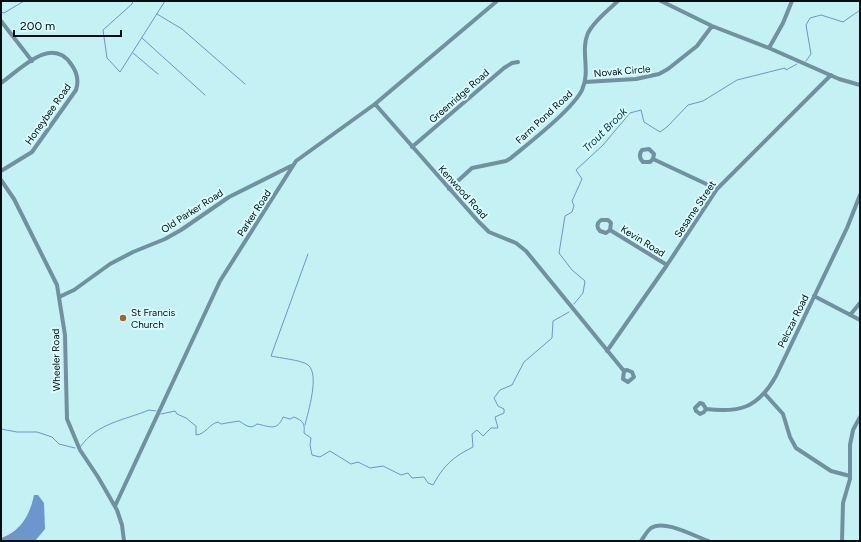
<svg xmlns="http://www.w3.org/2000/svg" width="861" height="542" font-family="Figtree,sans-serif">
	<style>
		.water { fill: #6c96cc }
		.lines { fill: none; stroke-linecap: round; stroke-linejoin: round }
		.stream { stroke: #6c96cc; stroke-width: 1 }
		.minor { stroke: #7191a0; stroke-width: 4 }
		.poi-dot { fill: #a5642e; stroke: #d9fdfe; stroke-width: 1.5 }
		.labels { text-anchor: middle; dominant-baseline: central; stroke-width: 4; stroke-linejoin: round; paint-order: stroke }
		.street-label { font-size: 10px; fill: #010e0f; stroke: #d9fdfe }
		.poi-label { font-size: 10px; fill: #010e0f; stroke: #d9fdfe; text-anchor: start }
		.water-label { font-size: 11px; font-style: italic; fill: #012d5e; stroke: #d9fdfe }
	</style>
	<rect width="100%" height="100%" fill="#c4f1f3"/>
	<!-- water -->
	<path class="water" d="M34,495H38L44,503L45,529L35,541H1V538C20,532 30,515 34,495Z"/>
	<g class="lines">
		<!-- stream -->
		<path class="stream" d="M133,1L132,4L103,30L107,58L120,72L165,1
			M1,12L4,13L24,1
			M157,14L182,29L245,84
			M142,38L205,95
			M133,53L158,74
			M806,61L811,54L806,25L810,18L821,15L843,22L860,10
			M574,304L583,293L585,281L572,270L559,253L565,216L572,212L574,206L572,201L582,179L576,170L603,145L630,113L641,110L644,122L660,132L667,127L688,105L703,101L737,80L785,68L786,70L797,64
			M161,414L175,411L177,414L186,418L196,426V435C206,434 209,424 218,422L221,424L239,421C246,425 250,430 257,424C269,426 277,432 283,417L290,419L294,417C303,421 305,423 304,433L311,438L310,445L312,455L320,457L330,451L351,464L358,462L370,468L383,466L401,475L408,473L412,478L424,477L428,483L433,485C444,465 453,457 473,447L472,434L477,430L483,436L491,428H498L495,417L504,413V409L498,406L494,398L500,390L512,385L524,362L552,338L553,321L569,312
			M305,425C308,412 320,374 308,365C302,360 279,358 271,356L308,254
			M1,429L17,432H37L52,437L59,444L75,448
			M81,446C97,423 125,420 149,410L156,411"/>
		<!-- minor -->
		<path class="minor" d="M661,1L712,26L769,48L839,79L860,85
			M1,21L32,61
			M769,48L783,23L792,1
			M585,82L636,79L659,74L668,69L697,46L712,26
			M1,83C20,70 51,35 71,64C77,72 79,81 76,90L32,152L1,171
			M375,104L478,221L489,232L516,243L526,251L624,371L623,379L628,382L634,377L632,372L627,370L624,371
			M412,147L504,68L512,63L518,62
			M653,159L650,162H643C639,158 639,154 642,150L649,149L654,154L653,159L717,189
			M1,180L14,199L57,285L65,335L67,419L80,450L98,477L117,510L122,525L124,541
			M449,189L472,168L506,161L511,158C529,143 573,109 582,90C591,71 580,51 588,33C594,21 608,10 618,1
			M610,230L611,223L608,220H601C597,223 596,227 600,231L606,233L610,230L667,265
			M814,296L860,320
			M59,297L74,290L110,264L133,252L165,239L181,230L229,197L291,166
			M850,315L860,303
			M607,351L667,265L717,189L831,75
			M765,394L783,414L790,437L796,448L831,471L850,476
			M706,409L703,404L700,403L695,408L696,411L700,414L704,412L706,409C740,413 758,408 776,376L847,228L860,195
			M115,506L220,281L296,161L375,104L497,1
			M641,541C644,537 647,531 651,528C664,519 694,536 708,541
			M842,541L843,503L850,479V445L853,430L860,417"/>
	</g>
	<!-- markers -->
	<circle class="poi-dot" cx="123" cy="318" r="4"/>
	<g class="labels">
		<!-- street labels -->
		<g class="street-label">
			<text transform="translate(622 71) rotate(-5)">Novak Circle</text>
			<text transform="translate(459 96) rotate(-41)">Greenridge Road</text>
			<text transform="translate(48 114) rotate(-55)">Honeybee Road</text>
			<text transform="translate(544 117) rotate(-43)">Farm Pond Road</text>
			<text transform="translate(463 192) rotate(48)">Kenwood Road</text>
			<text transform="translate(695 209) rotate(-56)">Sesame Street</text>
			<text transform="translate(192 211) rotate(-33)">Old Parker Road</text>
			<text transform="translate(254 213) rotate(-57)">Parker Road</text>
			<text transform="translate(643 241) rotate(32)">Kevin Road</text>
			<text transform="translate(793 321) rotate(-64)">Pelczar Road</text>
			<text transform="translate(56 360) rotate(-91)">Wheeler Road</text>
		</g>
		<!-- poi labels -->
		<g class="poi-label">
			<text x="131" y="312">St Francis<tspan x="131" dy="12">Church</tspan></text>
		</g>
		<!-- water labels -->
		<g class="water-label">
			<text transform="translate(605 130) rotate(-45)">Trout Brook</text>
		</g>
	</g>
	<!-- border -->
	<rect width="861" height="542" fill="none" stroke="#010e0f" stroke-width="4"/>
	<!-- scale -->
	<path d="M14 30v6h107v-6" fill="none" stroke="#010e0f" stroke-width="2"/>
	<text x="20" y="30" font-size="12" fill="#010e0f" stroke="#d9fdfe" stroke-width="3" paint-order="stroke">200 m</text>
</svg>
